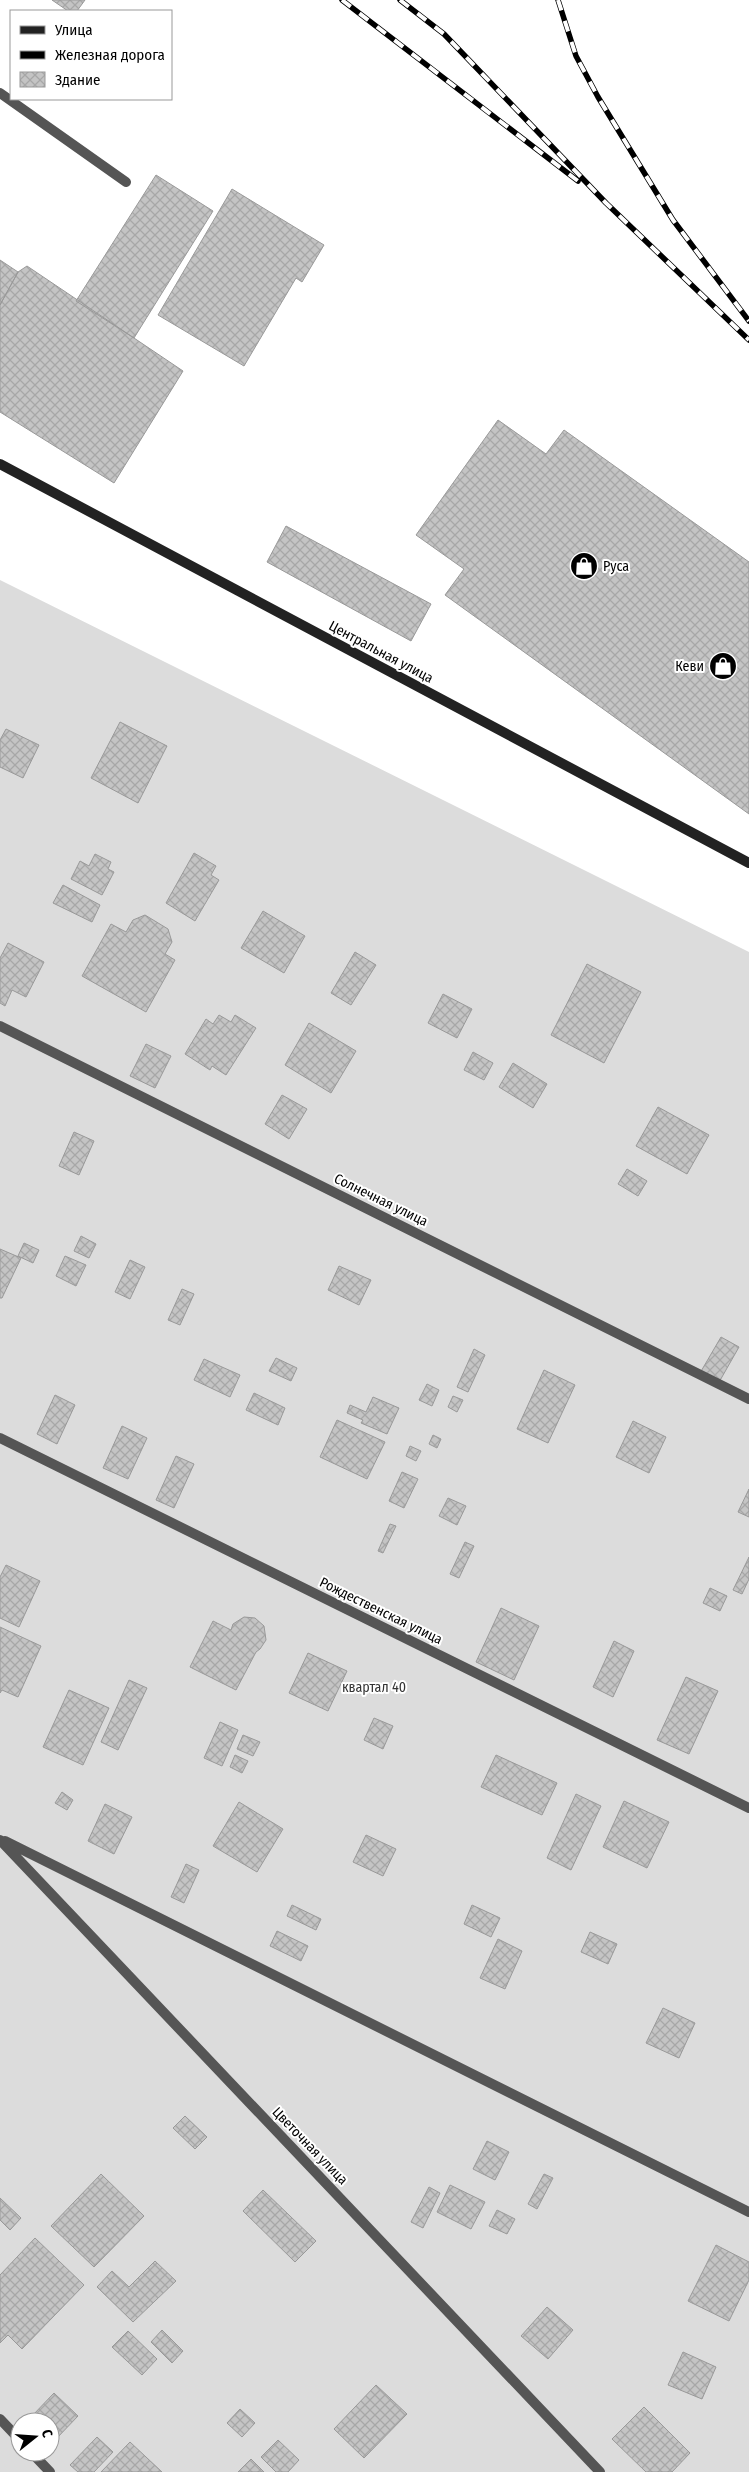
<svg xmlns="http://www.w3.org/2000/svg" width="749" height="2472" font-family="'Fira Sans Condensed',sans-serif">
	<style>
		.garden { fill: #dcdcdc; fill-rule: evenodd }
		.building { fill: url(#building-cross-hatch); stroke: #999 }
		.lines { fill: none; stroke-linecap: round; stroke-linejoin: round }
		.lane { stroke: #555; stroke-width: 10 }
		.secondary { stroke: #222; stroke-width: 10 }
		.rail-casing { stroke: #000; stroke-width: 5.5 }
		.rail { stroke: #fff; stroke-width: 4; stroke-dasharray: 11; stroke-linecap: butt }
		.labels { text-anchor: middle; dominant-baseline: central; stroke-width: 4; stroke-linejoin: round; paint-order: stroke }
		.poi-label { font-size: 14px; fill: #000; stroke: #fff; text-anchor: start }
		.street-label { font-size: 14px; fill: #000; stroke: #fff }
		.park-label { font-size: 14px; fill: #333; stroke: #fff }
	</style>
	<defs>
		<pattern id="building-cross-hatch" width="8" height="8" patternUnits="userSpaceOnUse" patternTransform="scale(1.25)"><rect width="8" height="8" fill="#c4c4c4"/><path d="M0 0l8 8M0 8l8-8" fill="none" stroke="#a7a7a7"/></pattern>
	</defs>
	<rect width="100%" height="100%" fill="#fff"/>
	<!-- garden -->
	<path class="garden" d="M0,580L749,952V2472H0ZM20,2422H50V2452H20Z"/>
	<!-- building -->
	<path class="building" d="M52,0H85L77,11H68Z
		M156,175L213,211L134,338L76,301Z
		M232,189L324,245L302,282L296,278L244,366L158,315Z
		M0,260L18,272L0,305Z
		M27,266L183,371L114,483L0,412V305L18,272Z
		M498,420L546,454L564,430L749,562V814L445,595L464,569L416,535Z
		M286,526L431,604L411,641L267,562Z
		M120,722L167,746L138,803L91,778Z
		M6,729L39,745L23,778L0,767V740Z
		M194,853L216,866L211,875L219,880L195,921L166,903Z
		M95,854L111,862L108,869L114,872L102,895L71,879L80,861L89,866Z
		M63,885L100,905L92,922L53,903Z
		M263,911L305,936L284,973L241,948Z
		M145,915L168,929L172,942L165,954L175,960L146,1012L82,976L111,924L126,932L133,920Z
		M8,943L44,962L26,997L12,990L5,1006L0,1003V958Z
		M355,952L376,965L351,1005L331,993Z
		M587,964L641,992L604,1063L551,1035Z
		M443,994L472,1009L457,1038L428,1023Z
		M219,1015L231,1022L235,1015L256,1028L226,1075L212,1066L210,1070L185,1054L206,1019L213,1024Z
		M309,1023L356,1051L331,1093L285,1065Z
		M146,1044L171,1056L155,1088L130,1076Z
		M473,1052L493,1063L484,1080L464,1070Z
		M513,1063L547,1084L533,1108L499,1087Z
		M282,1095L307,1109L289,1139L265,1124Z
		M658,1107L709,1135L687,1174L636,1146Z
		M74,1132L94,1141L79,1175L59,1166Z
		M627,1169L647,1181L638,1196L618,1184Z
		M81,1236L96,1244L89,1258L74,1251Z
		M24,1243L39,1250L33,1263L18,1256Z
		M0,1249L21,1258L2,1298H0Z
		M65,1256L86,1265L76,1286L56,1276Z
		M130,1260L145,1267L130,1299L115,1292Z
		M339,1266L371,1280L359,1305L328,1290Z
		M182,1289L194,1294L180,1325L168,1320Z
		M721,1337L739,1347L718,1384L700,1373Z
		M474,1349L485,1355L468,1392L457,1387Z
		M276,1358L297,1368L291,1381L269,1371Z
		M204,1359L240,1375L230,1397L194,1380Z
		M544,1370L575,1385L548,1443L517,1429Z
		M427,1384L439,1390L432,1406L419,1400Z
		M254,1393L285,1408L278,1425L246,1410Z
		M55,1395L75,1405L57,1444L37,1434Z
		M453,1396L463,1400L457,1412L448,1407Z
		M373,1397L399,1408L387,1434L361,1423L363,1420L347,1413L350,1405L366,1412Z
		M337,1420L385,1442L367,1479L320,1457Z
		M633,1421L666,1437L649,1473L616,1457Z
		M122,1426L147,1438L128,1479L103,1468Z
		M433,1435L441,1439L437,1448L429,1444Z
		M410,1446L421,1451L416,1461L406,1456Z
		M176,1456L194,1464L174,1508L156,1500Z
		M402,1472L418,1479L404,1508L389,1501Z
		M749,1489V1517L738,1512Z
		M448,1498L466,1506L457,1525L439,1516Z
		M390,1524L396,1526L383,1553L378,1551Z
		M465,1542L474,1546L459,1578L450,1574Z
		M749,1557V1579L742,1594L733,1590Z
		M6,1565L40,1581L19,1627L0,1618V1577Z
		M710,1588L727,1596L720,1611L703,1603Z
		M501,1608L539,1626L514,1680L476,1662Z
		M244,1617L255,1618L264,1626L266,1640L260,1649L256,1652L236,1690L190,1667L213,1621L231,1630L233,1624Z
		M0,1627L41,1646L18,1697L2,1690L0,1693Z
		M614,1641L634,1651L613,1697L593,1687Z
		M308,1653L347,1671L328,1711L289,1693Z
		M686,1677L718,1691L689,1754L657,1740Z
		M129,1680L147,1688L118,1750L101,1742Z
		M69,1690L109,1708L83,1765L43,1747Z
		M374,1718L393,1726L383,1749L364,1740Z
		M220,1722L238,1730L222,1766L204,1758Z
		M243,1735L260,1742L253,1756L237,1749Z
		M235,1755L248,1761L242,1773L230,1767Z
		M496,1755L557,1783L542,1815L481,1787Z
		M62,1792L73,1800L67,1810L55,1803Z
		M576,1794L601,1806L571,1870L547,1858Z
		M624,1801L669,1822L647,1868L603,1847Z
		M239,1802L283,1829L257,1872L213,1846Z
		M105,1804L132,1817L114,1854L88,1841Z
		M366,1835L396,1849L383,1876L353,1862Z
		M186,1864L199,1870L184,1903L171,1897Z
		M292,1905L321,1919L316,1930L287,1916Z
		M472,1905L500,1918L491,1937L464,1924Z
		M277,1931L308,1946L301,1961L270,1946Z
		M590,1932L617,1944L608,1964L581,1952Z
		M498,1939L522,1951L505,1989L480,1978Z
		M663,2008L695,2023L679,2058L646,2043Z
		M185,2116L207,2137L195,2149L173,2128Z
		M487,2141L509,2152L495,2180L473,2169Z
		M101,2174L144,2216L94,2267L51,2226Z
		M544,2174L553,2178L537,2209L528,2204Z
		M450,2185L485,2202L471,2229L437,2212Z
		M429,2187L440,2193L423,2228L411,2222Z
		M263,2190L316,2241L295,2262L243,2211Z
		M0,2198L21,2218L10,2230L0,2220Z
		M497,2210L515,2219L507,2234L489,2226Z
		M35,2238L84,2285L22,2349L8,2335L0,2343V2275Z
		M716,2245L749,2262V2280L729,2321L688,2301Z
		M155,2261L176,2281L133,2322L97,2287L112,2271L129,2287Z
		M547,2307L573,2330L548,2359L521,2336Z
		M162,2330L183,2351L172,2363L151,2342Z
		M128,2331L157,2359L142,2375L112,2347Z
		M683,2352L716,2367L702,2399L668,2385Z
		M376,2385L407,2414L364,2458L334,2429Z
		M54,2393L78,2416L56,2439L50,2433V2422H39L32,2416Z
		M644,2407L690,2453L672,2472H646L612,2439Z
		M240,2409L255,2423L242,2437L227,2423Z
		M97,2437L113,2452L94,2472H78L70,2465Z
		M278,2440L299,2460L288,2472H276L261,2457Z
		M130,2442L162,2472H101Z
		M251,2459L264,2472H238Z"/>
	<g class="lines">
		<!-- lane -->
		<path class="lane" d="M0,93L126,182
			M0,1026L749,1399
			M0,1438L749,1808
			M0,1840L600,2472
			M5,1841L749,2212
			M0,2419L20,2440
			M31,2452L50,2472"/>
		<!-- secondary -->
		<path class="secondary" d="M0,464L749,863"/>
		<!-- rail casing -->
		<g class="rail-casing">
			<path id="rail" d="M342,0L578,181
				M400,0L444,34L606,203L749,340
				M558,0L576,56L598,97L673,220L749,321"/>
		</g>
		<!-- rail -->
		<use href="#rail" class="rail"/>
	</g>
	<!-- icons -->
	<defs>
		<g id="shop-disc" transform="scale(1.4375)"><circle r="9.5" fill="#000" stroke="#fff"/><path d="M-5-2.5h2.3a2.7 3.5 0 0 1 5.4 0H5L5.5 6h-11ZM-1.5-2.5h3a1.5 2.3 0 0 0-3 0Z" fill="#fff"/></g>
	</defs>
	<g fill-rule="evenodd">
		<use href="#shop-disc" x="584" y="566"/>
		<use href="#shop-disc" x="723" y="666"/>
	</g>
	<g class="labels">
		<!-- poi labels -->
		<g class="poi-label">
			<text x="603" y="566">Руса</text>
			<text x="704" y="666" text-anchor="end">Кеви</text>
		</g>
		<!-- street labels -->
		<g class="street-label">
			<text transform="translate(381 652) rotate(28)">Центральная улица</text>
			<text transform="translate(381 1200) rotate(26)">Солнечная улица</text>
			<text transform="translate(381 1611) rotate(26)">Рождественская улица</text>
			<text transform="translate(310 2146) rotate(46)">Цветочная улица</text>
		</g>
		<!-- park labels -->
		<g class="park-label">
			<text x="374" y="1687">квартал 40</text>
		</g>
	</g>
	<!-- legend -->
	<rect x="10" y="10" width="162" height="90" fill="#ffffff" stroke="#999999"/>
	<rect x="20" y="26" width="25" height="8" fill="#222222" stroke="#999999"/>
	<text x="55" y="35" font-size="15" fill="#000000">Улица</text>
	<rect x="20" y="51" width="25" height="8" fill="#000000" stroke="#999999"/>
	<text x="55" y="60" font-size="15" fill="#000000">Железная дорога</text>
	<rect x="20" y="72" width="25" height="15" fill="url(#building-cross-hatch)" stroke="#999999"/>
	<text x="55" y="85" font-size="15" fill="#000000">Здание</text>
	<!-- north arrow -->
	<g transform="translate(35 2437) rotate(73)"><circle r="24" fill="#ffffff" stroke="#999999"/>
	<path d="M0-4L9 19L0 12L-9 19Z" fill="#000000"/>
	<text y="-8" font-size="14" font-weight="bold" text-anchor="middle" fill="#000000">С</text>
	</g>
</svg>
